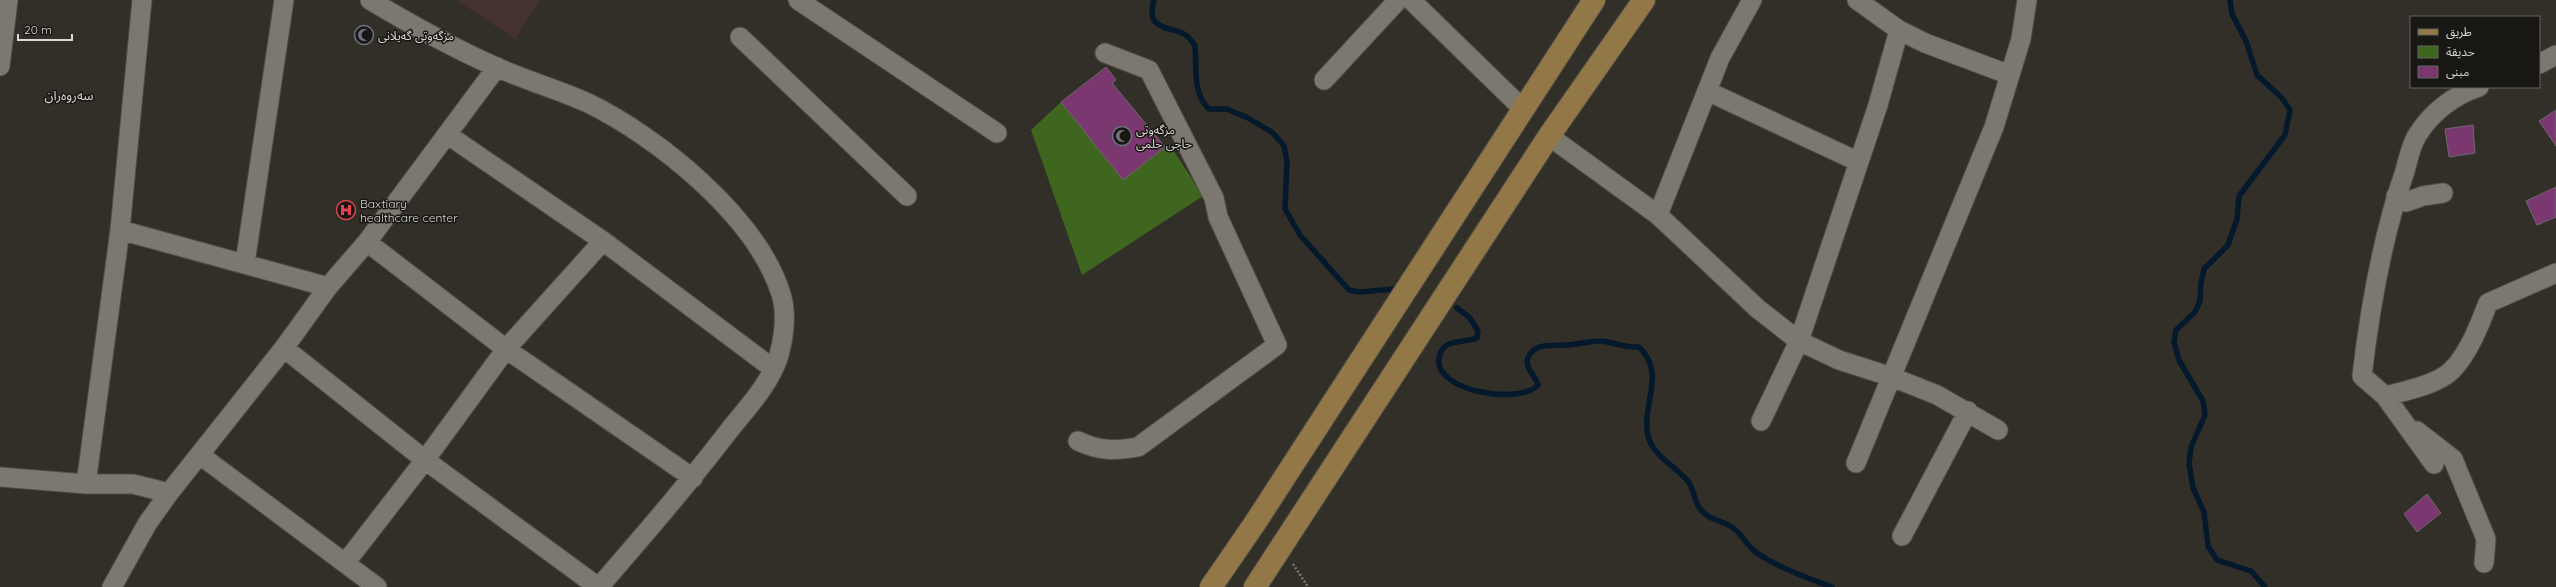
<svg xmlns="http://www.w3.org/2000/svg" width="2556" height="587" font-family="Quicksand,'Noto Sans Arabic',sans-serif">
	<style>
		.education { fill: #45312f }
		.green { fill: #3f661e }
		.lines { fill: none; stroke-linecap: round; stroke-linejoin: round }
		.stream { stroke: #05192d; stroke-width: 5.5 }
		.building { fill: #7a3770; stroke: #6e676d }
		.minor-casing { stroke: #504d48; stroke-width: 21 }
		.major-casing { stroke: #504d48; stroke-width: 24 }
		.path { stroke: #7d7a75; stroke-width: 2.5; stroke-dasharray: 2 2; stroke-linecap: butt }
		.minor { stroke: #7c7870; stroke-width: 19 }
		.major { stroke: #927847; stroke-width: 22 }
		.labels { text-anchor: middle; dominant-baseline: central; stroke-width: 3; stroke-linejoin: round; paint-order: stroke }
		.poi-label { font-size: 12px; fill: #dbd9d5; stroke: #191714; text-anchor: start }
		.neighbourhood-label { font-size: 13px; fill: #dbd9d5; stroke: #191714 }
	</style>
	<rect width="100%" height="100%" fill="#322f28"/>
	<!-- education -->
	<path class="education" d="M456,0H540L515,39Z"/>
	<!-- green -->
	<path class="green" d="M1061,102L1080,125L1165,147L1170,145L1203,196L1082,275L1031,130Z"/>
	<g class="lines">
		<!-- stream -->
		<path class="stream" d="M1154,0C1145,31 1169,26 1184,34C1189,37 1192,41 1195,46C1197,68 1192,93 1209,109H1227L1248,118L1273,133L1284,146L1287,161L1285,209L1300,235L1349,290L1360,292L1394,289
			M2230,0L2232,14L2246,41L2257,75L2282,98L2290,110L2285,135L2239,196L2237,219L2228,245L2204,269L2201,283L2200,301L2195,312L2176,330L2174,342L2179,360L2203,401L2205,415L2191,447L2189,464L2193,488L2204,512L2208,546L2217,560L2251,571L2265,587
			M1457,308L1470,318L1478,331L1477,338C1467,342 1456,340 1447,345C1442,348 1440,353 1439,358C1434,392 1520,405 1538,385C1536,376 1524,368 1528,358C1533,342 1554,346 1566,345C1578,345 1590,340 1603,341C1615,343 1625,348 1639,347C1667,374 1641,404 1648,436C1653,456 1674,465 1687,480C1695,489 1693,501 1701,510C1709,520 1721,520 1732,527C1742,534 1747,546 1757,553C1779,568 1807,578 1832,587"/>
	</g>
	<!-- building -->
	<path class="building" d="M1106,67L1116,80L1112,83L1165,147L1123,180L1061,102Z
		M2556,110V146L2539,121Z
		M2473,125L2475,153L2449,157L2445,129Z
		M2556,187V217L2537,225L2526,201Z
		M2427,494L2441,513L2417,532L2404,514Z"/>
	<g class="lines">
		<!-- minor casing -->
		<g class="minor-casing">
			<path id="minor" d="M370,0C410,24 451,47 494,66C524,80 557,89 588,103C658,137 757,217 781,294C787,313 784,336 779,355C771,382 749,406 731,428C689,483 644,535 599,587
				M798,0L997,133
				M1411,0L1523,109
				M1857,0L1899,30L1925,43L2010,75
				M740,37L907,196
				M2539,64L2556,55
				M0,66L8,0
				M1324,80L1398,0
				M1707,91L1859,162
				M448,135L603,241L772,368
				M1549,136L1658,215L1758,309L1799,341L1839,360L1892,377L1937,395L1998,430
				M2396,196L2406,202L2423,196L2443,193
				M1658,215L1720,58L1752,0
				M120,230L328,287
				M367,242L506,349L693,478
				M245,263L284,0
				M284,348L425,460L598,587
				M2385,396C2403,392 2438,384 2451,371C2468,355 2480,324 2488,303L2556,273
				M1761,421L1799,341L1878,105L1899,30
				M2417,431L2453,459L2486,539L2484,563
				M1078,441C1099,451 1114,451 1138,447L1277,345L1218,217L1214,198L1149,70L1105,53
				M200,455L377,587
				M1856,463L1994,127L2021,39L2027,0
				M2434,464L2385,396L2362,376C2370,307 2382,237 2405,171C2408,160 2411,144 2418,134C2432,112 2454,95 2479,87
				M0,477L86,484H133L169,493
				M86,484L120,230L142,0
				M1902,536L1968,411
				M346,562L425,460L506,349L603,241
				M112,587L147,524L169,493L284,348L328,287L367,242L497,67"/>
		</g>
		<!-- major casing -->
		<g class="major-casing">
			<path id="major" d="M1211,587L1255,523L1594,0
				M1255,587L1549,136L1644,0"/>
		</g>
		<!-- path -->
		<path class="path" d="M1293,564L1308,587"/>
		<!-- minor -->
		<use href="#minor" class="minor"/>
		<!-- major -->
		<use href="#major" class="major"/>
	</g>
	<!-- icons -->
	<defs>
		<g id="mosque-ring" transform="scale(1)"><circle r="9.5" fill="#191714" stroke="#6b7280" stroke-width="1.5"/><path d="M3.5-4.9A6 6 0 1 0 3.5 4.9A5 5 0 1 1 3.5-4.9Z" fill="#6b7280"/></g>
		<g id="hospital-ring" transform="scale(1)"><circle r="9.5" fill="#191714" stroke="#e0444e" stroke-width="1.5"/><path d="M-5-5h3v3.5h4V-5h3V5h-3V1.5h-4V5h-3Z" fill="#e0444e"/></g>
	</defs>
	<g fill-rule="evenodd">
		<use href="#mosque-ring" x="364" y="35"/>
		<use href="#mosque-ring" x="1122" y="136"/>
		<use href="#hospital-ring" x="346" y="210"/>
	</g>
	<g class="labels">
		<!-- poi labels -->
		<g class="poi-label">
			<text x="378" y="35">مزگەوتی گەیلانی</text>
			<text x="1136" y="129">مزگەوتی<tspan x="1136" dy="14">حاجی حلمی</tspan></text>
			<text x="360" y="203">Baxtiary<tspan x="360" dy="14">healthcare center</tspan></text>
		</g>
		<!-- neighbourhood labels -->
		<g class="neighbourhood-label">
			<text x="69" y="95">سەروەران</text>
		</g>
	</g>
	<!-- legend -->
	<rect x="2410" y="16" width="130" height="72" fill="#191714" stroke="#676561"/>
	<rect x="2418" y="29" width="20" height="6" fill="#927847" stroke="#676561"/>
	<text x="2446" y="36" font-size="12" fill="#dbd9d5">طريق</text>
	<rect x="2418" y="46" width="20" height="12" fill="#3f661e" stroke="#676561"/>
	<text x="2446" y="56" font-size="12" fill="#dbd9d5">حديقة</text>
	<rect x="2418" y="66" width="20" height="12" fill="#7a3770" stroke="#676561"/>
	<text x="2446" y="76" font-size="12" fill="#dbd9d5">مبنى</text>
	<!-- scale -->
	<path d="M18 34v6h54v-6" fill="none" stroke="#dbd9d5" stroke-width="2"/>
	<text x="24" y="34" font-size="12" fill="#dbd9d5" stroke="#191714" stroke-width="3" paint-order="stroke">20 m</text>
</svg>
